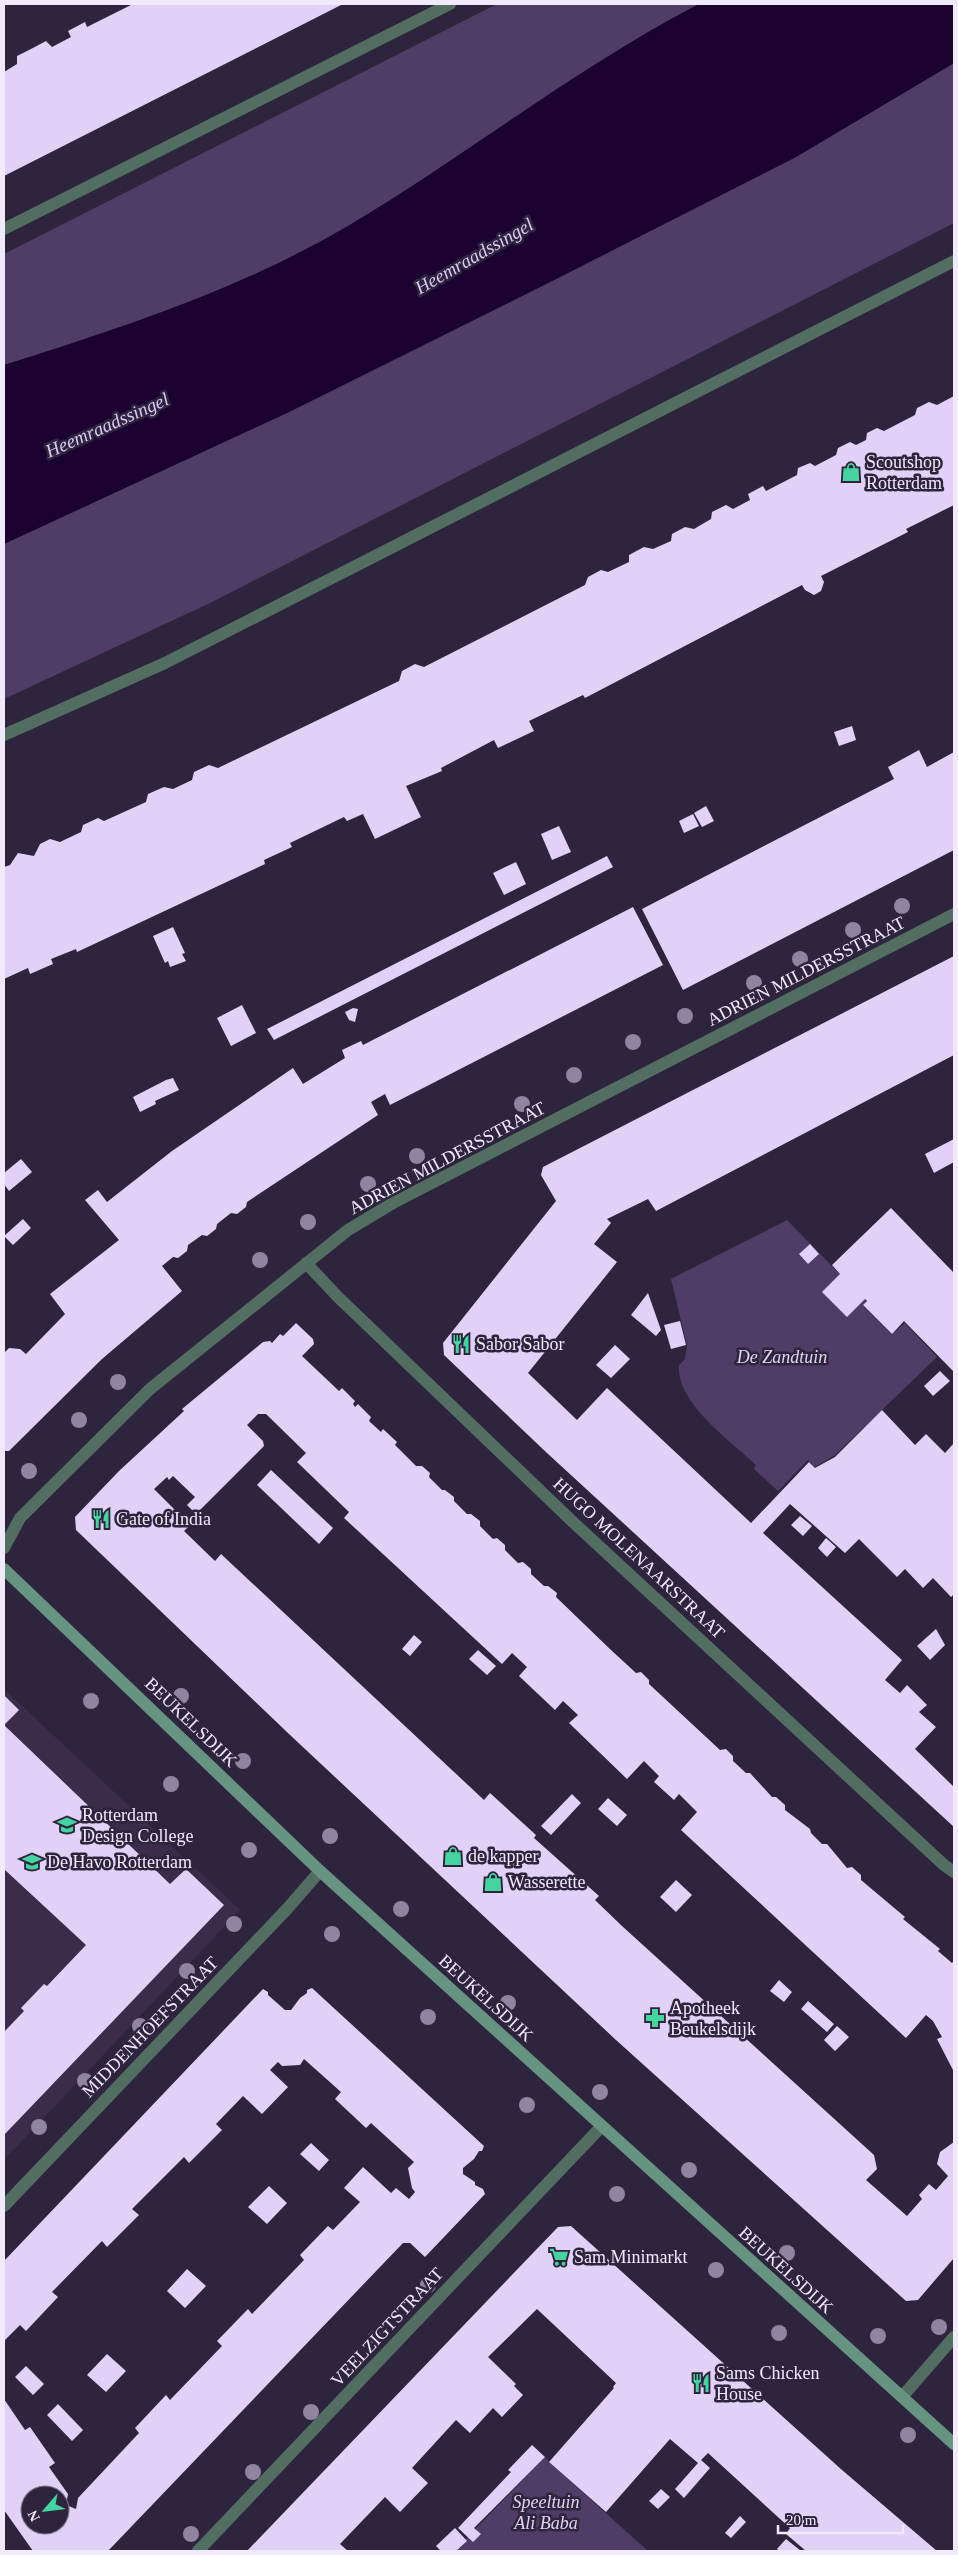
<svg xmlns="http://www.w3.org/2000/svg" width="958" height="2555" font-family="Georgia,serif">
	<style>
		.built { fill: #3a2c4a }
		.green { fill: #503d67 }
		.water { fill: #1b0230 }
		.building { fill: #e1d1f6; fill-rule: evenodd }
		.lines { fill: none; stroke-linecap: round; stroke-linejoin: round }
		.street { stroke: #526e61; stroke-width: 12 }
		.secondary { stroke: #669480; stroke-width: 12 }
		.tree { fill: #9084a1 }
		.labels { text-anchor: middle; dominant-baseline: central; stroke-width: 5; stroke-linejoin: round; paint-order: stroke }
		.poi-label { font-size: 18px; fill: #f0eafa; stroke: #2f243d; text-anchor: start }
		.street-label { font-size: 18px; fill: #f0eafa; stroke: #2f243d }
		.park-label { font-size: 18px; font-style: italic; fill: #e0d2f3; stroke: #2f243d }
		.water-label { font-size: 19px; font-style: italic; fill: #ddc8f9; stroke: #2f243d }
	</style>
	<rect width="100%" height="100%" fill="#2f243d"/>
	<!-- built -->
	<path class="built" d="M4,1689L240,1910L4,2160Z"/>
	<!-- green -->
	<path class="green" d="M497,4H699C576,68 467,155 348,226C241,289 121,328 4,365V254Z
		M954,63V223L210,603L4,699V544L287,413L558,278L796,157Z
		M787,1220L866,1301L863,1306L891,1334L905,1323L937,1357L835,1455L815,1467L808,1460L778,1491L754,1469L756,1465C731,1441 676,1403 679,1365L685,1359L687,1345L671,1279Z
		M545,2457L549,2462L648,2551H454Z"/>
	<!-- water -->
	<path class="water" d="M699,4H954V63L796,157L558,278L287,413L4,544V365C121,328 241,289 348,226C467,155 576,68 699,4Z"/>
	<!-- building -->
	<path class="building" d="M133,4H343L4,176V72L17,64V56L31,49L46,41L52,47L71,37L68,31L85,22L87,27Z
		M954,396V505L906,529L908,532L821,576L824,582L821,591L814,595L805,590L802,585L585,698L583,695L529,721L534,731L498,748L494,740L441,768L442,771L406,786L421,817L375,839L363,814L347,821L344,817L290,843L292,847L264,860L265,864L77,952L76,949L51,959L53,964L30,974L28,968L4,979V867L10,865L18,853L34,856L40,844L50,839L60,842L81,832L83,825L98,818L104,821L146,802L148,794L164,787L173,789L192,780L194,772L209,765L218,768L399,681L402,671L415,664L424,667L585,585L588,577L601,570L608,572L629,562V555L644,547L653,549L671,541L672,534L685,527L694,529L711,519L712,512L726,505L733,509L750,500L748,494L763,486L766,491L797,475L798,468L810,463L815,466L836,455L838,448L850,442L856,445L866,440L867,433L877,428L884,431L915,415L917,408L929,402L937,405Z
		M852,726L856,740L839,746L834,732Z
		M919,750L927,767L954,752V850L683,990L642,909L894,779L888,767Z
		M706,806L714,821L702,827L694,813Z
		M693,814L699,826L684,833L679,821Z
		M559,826L571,852L552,860L541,834Z
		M607,856L613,867L274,1040L267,1029Z
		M516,862L526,884L504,895L493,873Z
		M633,907L663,965L390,1105L385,1094L371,1102L378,1115L247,1202L246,1207L237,1214L231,1213L217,1224L216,1229L207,1236L202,1235L188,1245L187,1251L178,1258L173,1257L162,1266L182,1291L102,1359L9,1451H4V1353L9,1348L20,1349L26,1354L65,1314L50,1294L119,1240L85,1200L98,1190L107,1202L172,1151L293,1068L303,1084L345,1058L342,1050L361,1041L363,1045Z
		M173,927L185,953L182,954L186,961L170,967L168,961L165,963L153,936Z
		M954,956V1055L656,1211L648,1199L607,1219L611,1223L594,1244L617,1262L528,1373L577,1420L607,1388L751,1523L809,1462L815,1468L835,1457L882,1410L915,1445L926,1434L945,1453L954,1443V1594L951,1597L933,1578L923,1588L905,1569L897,1577L859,1539L845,1553L790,1504L763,1533L902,1660L885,1680L900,1693L907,1685L927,1705L919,1712L936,1727L915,1749L954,1787V1827L547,1453L444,1355L443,1343L556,1201L541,1175L543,1167Z
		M242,1005L256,1033L231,1046L217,1018Z
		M353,1008L358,1009L355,1022L349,1020L345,1012Z
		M173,1078L179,1090L155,1101L156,1104L140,1112L133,1097L166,1080Z
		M954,1139V1162L934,1173L925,1154Z
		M21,1159L32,1172L9,1191L4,1184V1173Z
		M891,1208L954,1273V1372L904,1321L892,1334L863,1305L867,1301L865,1299L847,1317L822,1292L840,1274L832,1265Z
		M23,1219L31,1228L13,1245L4,1236Z
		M810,1244L819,1254L808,1264L799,1254Z
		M648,1293L661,1330L656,1336L631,1315Z
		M680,1321L686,1345L671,1349L664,1325Z
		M296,1323L313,1339L314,1344L302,1356L339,1391L342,1388L355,1401L353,1404L355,1407L358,1404L371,1417L369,1421L381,1432L383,1429L397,1442L395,1445L416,1466H422L430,1473L429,1477L442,1490H445L454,1497V1501L467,1514H471L480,1521V1526L493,1539L497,1538L505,1545V1550L518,1563L523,1562L531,1569V1574L544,1586H548L557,1593L556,1597L611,1650L636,1673L641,1672L649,1680V1684L720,1750L726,1749L733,1756V1761L746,1773H750L772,1797H776L785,1805V1810L810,1829L811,1833L822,1844H827L847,1868L852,1867L861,1875V1880L905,1917L903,1919L940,1949L938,1951L952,1963L954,1961V2072L937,2039L942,2037L933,2021L926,2015L906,2038L681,1830L697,1812L679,1794L674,1800L654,1782L659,1776L644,1761L627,1779L569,1723L578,1715L563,1701L555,1710L519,1676L527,1667L512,1653L502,1664L344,1518L349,1512L297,1462L306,1453L266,1414H258L247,1425L263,1441L264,1446L196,1514L187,1505L195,1497L173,1476L169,1480L167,1477L154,1489L190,1525L184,1531L215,1561L221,1554L484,1800L490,1793L536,1835L534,1838L599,1896L595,1900L622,1926L874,2155L877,2169L866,2180L907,2216L922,2199L919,2195L929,2184L936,2190L948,2176L937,2164L940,2152L954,2142V2258L918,2300L906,2301L616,2040L289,1734L76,1530L75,1517L119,1471L184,1411L182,1409L263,1342L270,1341L272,1343L280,1334L283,1336Z
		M615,1345L630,1359L611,1378L596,1365Z
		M940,1371L950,1381L933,1396L924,1386Z
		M271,1470L333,1528L319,1544L257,1485Z
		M800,1516L812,1526L803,1536L791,1525Z
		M826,1538L836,1547L827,1557L818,1548Z
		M936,1629L945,1645L930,1660L917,1646Z
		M414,1635L422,1642L410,1656L402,1649Z
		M478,1650L496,1666L487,1675L469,1659Z
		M4,1695L19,1710L4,1725L170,1884L186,1869L224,1905L4,2135V2032L24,2011L21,2008L44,1984L47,1986L86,1945L5,1870Z
		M572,1794L581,1803L551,1835L541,1826Z
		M608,1798L627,1815L617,1826L598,1809Z
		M676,1880L692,1895L676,1912L660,1897Z
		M779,1980L792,1992L784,2002L770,1991Z
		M312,1988L484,2146L482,2151H479L474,2159L463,2168V2174L475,2182V2185L483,2189L485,2194L425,2257L410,2243H403L108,2551H33L4,2510V2399L25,2430L30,2427L55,2463L49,2467L68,2494L66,2505L76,2509L78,2498L139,2433L135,2428L166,2395L170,2400L222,2346L217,2341L248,2309L252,2314L304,2260L300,2255L328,2226L333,2230L360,2202L344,2188L363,2167L391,2193L396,2188L409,2199L415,2192L412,2188L408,2168L414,2162L371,2123L366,2128L335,2099L341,2092L304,2059L300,2065L282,2066L278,2062L270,2070L288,2087L262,2114L243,2096L216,2124L222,2130L189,2163L184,2157L132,2209L139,2215L107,2247L102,2241L52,2292L58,2297L26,2331L20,2325L4,2341V2261L263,1989L268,1992V1995L285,2010H291L300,1998L307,1993V1990ZM30,2495H60V2525H30Z
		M808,2001L834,2024L827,2032L801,2009Z
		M837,2026L849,2037L835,2051L824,2040Z
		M311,2143L329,2160L319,2171L300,2154Z
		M269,2186L287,2203L267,2224L248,2207Z
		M571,2226L842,2470L937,2551H806L786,2534L790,2528L708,2453L701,2460L710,2468L684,2498L675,2489L698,2463L670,2439L606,2512L549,2462L614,2388L613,2387L616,2383L537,2309L488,2357L516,2384L514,2386L523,2395L502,2417L493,2408L470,2433L456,2420L412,2468L428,2483L400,2512L385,2497L340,2544L348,2551H247L558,2227Z
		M187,2269L206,2286L185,2308L167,2291Z
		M107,2354L126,2371L106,2392L87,2375Z
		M26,2366L44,2384L33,2395L15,2377Z
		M58,2404L83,2430L72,2441L47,2415Z
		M532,2445L545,2457L474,2528L481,2534L473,2542L458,2528L511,2472L508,2470Z
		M661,2489L670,2497L658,2509L649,2501Z
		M740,2516L746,2522L731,2538L725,2533Z
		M455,2528L467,2541L456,2551H441L436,2546Z
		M786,2539L801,2551H779L777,2549Z"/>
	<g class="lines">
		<!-- street -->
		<path class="street" d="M4,229L450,4
			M4,735L165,663L954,261
			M306,1263L338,1297L574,1523L944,1865L954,1872
			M4,1548L20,1518L150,1389L348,1230L393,1203L954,914
			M4,2206L287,1909L320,1871
			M902,2397L954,2337
			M198,2551L601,2127"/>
		<!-- secondary -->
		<path class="secondary" d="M4,1569L320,1871L954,2444"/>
	</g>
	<!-- trees -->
	<g class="tree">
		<circle cx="902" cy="906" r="8"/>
		<circle cx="853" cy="930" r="8"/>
		<circle cx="800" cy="959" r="8"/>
		<circle cx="754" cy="983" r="8"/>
		<circle cx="685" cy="1016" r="8"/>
		<circle cx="633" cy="1042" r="8"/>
		<circle cx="574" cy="1075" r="8"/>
		<circle cx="522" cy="1104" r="8"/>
		<circle cx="417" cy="1156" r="8"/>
		<circle cx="368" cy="1184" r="8"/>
		<circle cx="308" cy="1222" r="8"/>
		<circle cx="260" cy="1260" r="8"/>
		<circle cx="118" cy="1382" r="8"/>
		<circle cx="79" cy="1420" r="8"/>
		<circle cx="29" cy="1471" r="8"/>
		<circle cx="181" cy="1696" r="8"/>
		<circle cx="91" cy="1701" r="8"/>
		<circle cx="243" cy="1761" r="8"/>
		<circle cx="171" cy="1784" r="8"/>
		<circle cx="330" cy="1836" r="8"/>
		<circle cx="249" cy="1850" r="8"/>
		<circle cx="401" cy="1909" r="8"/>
		<circle cx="234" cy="1924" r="8"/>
		<circle cx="332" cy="1934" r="8"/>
		<circle cx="187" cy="1971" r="8"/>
		<circle cx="508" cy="2003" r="8"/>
		<circle cx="428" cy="2017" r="8"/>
		<circle cx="140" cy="2026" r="8"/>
		<circle cx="85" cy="2081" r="8"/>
		<circle cx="600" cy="2092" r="8"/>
		<circle cx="527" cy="2105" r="8"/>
		<circle cx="39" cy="2127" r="8"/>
		<circle cx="689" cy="2170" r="8"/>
		<circle cx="617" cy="2194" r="8"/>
		<circle cx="787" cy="2253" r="8"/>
		<circle cx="716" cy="2270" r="8"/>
		<circle cx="428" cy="2285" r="8"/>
		<circle cx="939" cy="2327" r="8"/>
		<circle cx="779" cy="2333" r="8"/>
		<circle cx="878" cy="2336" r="8"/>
		<circle cx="375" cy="2339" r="8"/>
		<circle cx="311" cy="2412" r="8"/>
		<circle cx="908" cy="2435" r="8"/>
		<circle cx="253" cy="2472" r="8"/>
		<circle cx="191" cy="2534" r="8"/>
	</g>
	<!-- icons -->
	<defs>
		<g id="shop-bare" transform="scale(1.5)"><path d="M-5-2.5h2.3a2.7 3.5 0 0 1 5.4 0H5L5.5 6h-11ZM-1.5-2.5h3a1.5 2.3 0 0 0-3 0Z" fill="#43d4a0" stroke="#2f243d" stroke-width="2.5" paint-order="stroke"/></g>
		<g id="restaurant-bare" transform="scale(1.5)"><path d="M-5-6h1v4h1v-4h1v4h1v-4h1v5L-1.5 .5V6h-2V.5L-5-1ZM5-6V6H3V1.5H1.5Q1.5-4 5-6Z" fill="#43d4a0" stroke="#2f243d" stroke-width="2.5" paint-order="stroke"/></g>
		<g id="school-bare" transform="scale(1.5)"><path d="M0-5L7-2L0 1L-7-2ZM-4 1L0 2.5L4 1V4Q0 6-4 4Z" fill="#43d4a0" stroke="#2f243d" stroke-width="2.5" paint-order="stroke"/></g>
		<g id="pharmacy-bare" transform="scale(1.5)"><path d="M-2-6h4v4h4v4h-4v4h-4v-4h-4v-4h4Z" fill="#43d4a0" stroke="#2f243d" stroke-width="2.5" paint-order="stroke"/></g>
		<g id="supermarket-bare" transform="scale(1.5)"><path d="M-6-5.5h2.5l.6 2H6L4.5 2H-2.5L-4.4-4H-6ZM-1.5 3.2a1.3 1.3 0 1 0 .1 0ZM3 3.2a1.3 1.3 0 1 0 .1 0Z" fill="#43d4a0" stroke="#2f243d" stroke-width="2.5" paint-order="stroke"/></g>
	</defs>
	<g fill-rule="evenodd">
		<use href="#shop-bare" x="851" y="472"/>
		<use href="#restaurant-bare" x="461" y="1344"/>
		<use href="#restaurant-bare" x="101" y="1519"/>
		<use href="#school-bare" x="67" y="1825"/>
		<use href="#shop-bare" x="453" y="1856"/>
		<use href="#school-bare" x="32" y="1862"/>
		<use href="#shop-bare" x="493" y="1882"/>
		<use href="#pharmacy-bare" x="655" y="2018"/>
		<use href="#supermarket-bare" x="559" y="2257"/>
		<use href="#restaurant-bare" x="701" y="2383"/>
	</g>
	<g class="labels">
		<!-- poi labels -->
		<g class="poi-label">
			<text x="866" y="462">Scoutshop<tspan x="866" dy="21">Rotterdam</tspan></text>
			<text x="476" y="1344">Sabor Sabor</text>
			<text x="116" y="1519">Gate of India</text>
			<text x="82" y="1815">Rotterdam<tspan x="82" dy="21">Design College</tspan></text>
			<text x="468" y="1856">de kapper</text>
			<text x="47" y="1862">De Havo Rotterdam</text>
			<text x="508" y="1882">Wasserette</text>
			<text x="670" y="2008">Apotheek<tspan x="670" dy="21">Beukelsdijk</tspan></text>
			<text x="574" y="2257">Sam Minimarkt</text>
			<text x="716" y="2373">Sams Chicken<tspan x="716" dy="21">House</tspan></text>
		</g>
		<!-- street labels -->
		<g class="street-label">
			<text transform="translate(806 971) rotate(-27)">ADRIEN MILDERSSTRAAT</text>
			<text transform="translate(447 1158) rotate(-28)">ADRIEN MILDERSSTRAAT</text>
			<text transform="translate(639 1558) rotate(43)">HUGO MOLENAARSTRAAT</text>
			<text transform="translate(191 1722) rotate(44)">BEUKELSDIJK</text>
			<text transform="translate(486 1998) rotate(42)">BEUKELSDIJK</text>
			<text transform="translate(150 2027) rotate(-46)">MIDDENHOEFSTRAAT</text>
			<text transform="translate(786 2270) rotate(42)">BEUKELSDIJK</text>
			<text transform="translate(387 2327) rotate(-47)">VEELZIGTSTRAAT</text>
		</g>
		<!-- park labels -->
		<g class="park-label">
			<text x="782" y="1357">De Zandtuin</text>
			<text x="546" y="2502">Speeltuin<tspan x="546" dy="21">Ali Baba</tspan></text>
		</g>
		<!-- water labels -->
		<g class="water-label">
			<text transform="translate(474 256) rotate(-30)">Heemraadssingel</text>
			<text transform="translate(107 425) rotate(-24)">Heemraadssingel</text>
		</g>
	</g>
	<!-- border -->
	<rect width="958" height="2555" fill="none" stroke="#f0eafa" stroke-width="10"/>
	<!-- north arrow -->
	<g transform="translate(45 2510) rotate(242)"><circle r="24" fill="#2f243d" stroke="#7c7389"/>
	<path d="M0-4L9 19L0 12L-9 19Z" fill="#43d4a0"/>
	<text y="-8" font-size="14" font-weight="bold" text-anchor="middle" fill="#f0eafa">N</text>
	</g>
	<!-- scale -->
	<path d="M778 2525v8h125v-8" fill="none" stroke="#f0eafa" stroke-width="2.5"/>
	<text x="786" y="2525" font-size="15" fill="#f0eafa" stroke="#2f243d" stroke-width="4" paint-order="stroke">20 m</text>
</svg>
